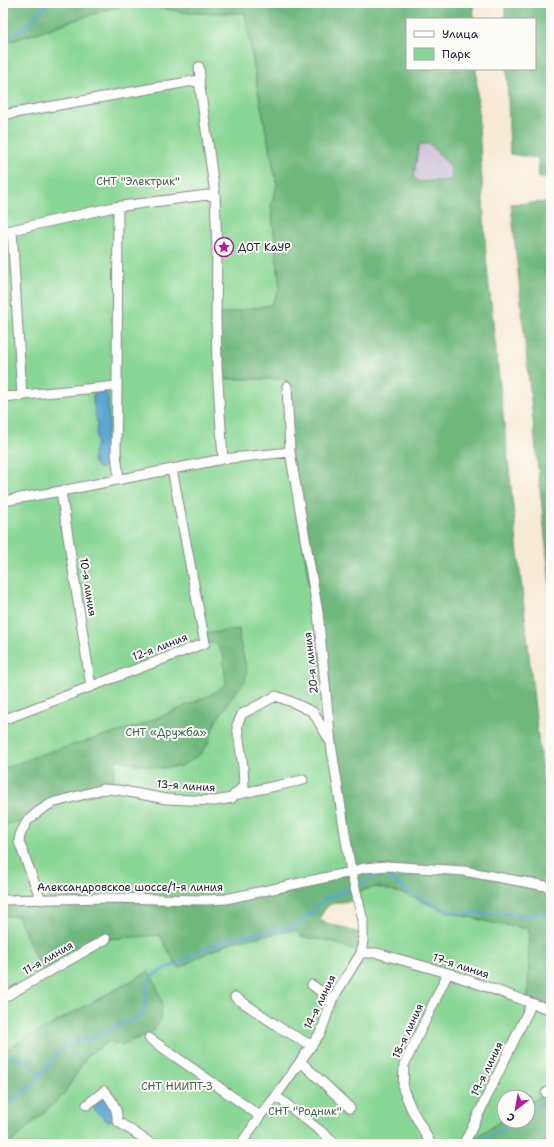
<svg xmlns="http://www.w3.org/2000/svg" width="554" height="1147" font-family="'Shantell Sans',sans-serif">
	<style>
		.industrial { fill: #cabfd6 }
		.green { fill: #89d795; stroke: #567c68 }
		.forest { fill: #6eb87e; stroke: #486d5c; fill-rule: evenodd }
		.water { fill: #5ba6d3; stroke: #3e6487 }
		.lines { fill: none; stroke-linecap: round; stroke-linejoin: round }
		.stream { stroke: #5ba6d3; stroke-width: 2.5 }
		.minor-casing { stroke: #8c8689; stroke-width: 11 }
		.minor { stroke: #fff; stroke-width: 9 }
		.labels { text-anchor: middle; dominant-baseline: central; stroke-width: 4; stroke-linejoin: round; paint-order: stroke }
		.park-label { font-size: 11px; fill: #46615a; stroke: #fdfcf7 }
		.poi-label { font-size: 11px; fill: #22223b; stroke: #fdfcf7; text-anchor: start }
		.street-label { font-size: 11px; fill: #22223b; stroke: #fdfcf7 }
	</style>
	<rect width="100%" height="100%" fill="#fdfcf7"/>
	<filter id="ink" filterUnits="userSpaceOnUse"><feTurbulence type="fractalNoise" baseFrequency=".025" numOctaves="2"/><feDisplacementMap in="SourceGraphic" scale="8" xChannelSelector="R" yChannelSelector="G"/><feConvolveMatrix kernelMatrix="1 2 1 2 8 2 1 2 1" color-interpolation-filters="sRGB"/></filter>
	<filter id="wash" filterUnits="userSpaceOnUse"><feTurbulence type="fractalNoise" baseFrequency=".012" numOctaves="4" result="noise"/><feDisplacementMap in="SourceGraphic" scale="16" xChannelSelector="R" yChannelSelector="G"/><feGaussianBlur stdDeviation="0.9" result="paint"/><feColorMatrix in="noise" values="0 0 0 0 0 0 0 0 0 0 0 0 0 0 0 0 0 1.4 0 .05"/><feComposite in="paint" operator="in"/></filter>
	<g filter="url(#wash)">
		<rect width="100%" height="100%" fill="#f7ead7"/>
		<!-- industrial -->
		<path class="industrial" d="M421,144H430L450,166L452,176L450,180L419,182L414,177L418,148Z"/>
		<!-- green -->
		<path class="green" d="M137,3H151L155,7L189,13H245L258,91L277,185L271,206L280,288L271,305L216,315L219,379H287V386L318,613L351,873L221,900H3V44L111,8Z
			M376,887L405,894L448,912L498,924L529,929L528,1001L551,1010V1090L528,1104V1097H504V1119L475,1138L463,1144H9L63,1095L88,1055L110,1041L121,1045L151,1033L148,972L3,1051V916H17L106,939L160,935L173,959L180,968L204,954L234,941L295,930L319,939L331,941L361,952L356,892Z"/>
		<!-- forest -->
		<path class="forest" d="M3,3H137L111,8L3,44Z
			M151,3H473L474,19H407V69H476L486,258L544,792L551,805V1010L528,1001L529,929L498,924L448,912L405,894L376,887L356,892L352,901C333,903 329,900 320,918L321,921L363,934L361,953L331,941L302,937L295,930L234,941L204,954L180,968L173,959L160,935L106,939L43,975L18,916H3V900H221L351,873L290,454L287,379H218L216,315L271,305L280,288L271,206L277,185L258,91L245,13H189L154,7ZM421,144H430L450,166L452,176L450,180L419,182L414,178L418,148Z
			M505,3H551V178H539L538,158L510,154L507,69H535V19H505Z
			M551,202V595L511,204Z
			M239,629L240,642L247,670L245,681L232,697L215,723L208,744L200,754L192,760L179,767L163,768L135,764L121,760L115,761L113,790L52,803L27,821L11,823L3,825V769L42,754L135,727L183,707L216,692L226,683L223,655L216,643H205L203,634Z
			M148,972L155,982L162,1001L161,1019L151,1033L121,1045L110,1041L88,1055L63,1095L9,1144H3V1051Z
			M551,1090V1144H463L468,1137L475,1138L504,1119V1121H528V1104Z"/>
		<!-- water -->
		<path class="water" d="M95,392H105L108,395L109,427L106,436L109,463C106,467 103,468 98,468L93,461V452L97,443L96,439L97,424L93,401V395Z
			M104,1097L109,1100L115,1114L113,1119L109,1121H107L95,1111L93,1108L94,1106Z"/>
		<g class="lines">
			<!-- stream -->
			<path class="stream" d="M3,40L22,29L49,3
				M3,1059C16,1050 31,1067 42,1074
				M3,1110L5,1107L33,1084L59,1051L72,1042L87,1039L97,1036L101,1032L138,1018L143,1013L145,1004L148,983L152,976L164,969L178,964L203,949L234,938L296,926L327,898L364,884L374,876L389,877L409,892L450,912L528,915L551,912
				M528,1113L551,1098
				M474,1144L496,1133L515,1121"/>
		</g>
	</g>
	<g filter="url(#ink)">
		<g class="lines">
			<!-- minor casing -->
			<g class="minor-casing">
				<path id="minor" d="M199,67L200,77L199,80L215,194L217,251L216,315L217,367L223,459
					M3,115L199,80
					M12,230L22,396
					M3,232L114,207L215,194
					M117,386L116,453L119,480
					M3,397L117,386L118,207
					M61,491L91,687
					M3,501L61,491L223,459L290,452
					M3,720L205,643L172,469
					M234,795L303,780
					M3,900L108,898L206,900L226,899L351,872L364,868L387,866L464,871L551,887
					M41,900L19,842L20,835L27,821L39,811L52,803L89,793L103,789L118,790L166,799L215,801L232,798L244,785L243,767L237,725L242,714L276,696L292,702L313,712L330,741
					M361,953H377L448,973L551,1010
					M312,985L332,1000
					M235,997L282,1029L311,1045
					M3,998L106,939
					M149,1038L260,1116
					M301,1062L350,1108
					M546,1093L551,1090
					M276,1096L337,1144
					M87,1105L104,1091C112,1100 118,1109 117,1121L152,1144
					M241,1144L260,1116L276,1096L321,1032L332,1000L361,953L363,941V920L351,872L331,744L318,613L290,452L287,386
					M431,1144L411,1108L403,1089L404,1065L448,973
					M463,1144L468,1136L532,1003"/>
			</g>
			<!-- minor -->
			<use href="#minor" class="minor"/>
		</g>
	</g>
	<!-- icons -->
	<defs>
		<g id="sight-ring" transform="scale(1)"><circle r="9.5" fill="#fdfcf7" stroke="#b5179e" stroke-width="1.5"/><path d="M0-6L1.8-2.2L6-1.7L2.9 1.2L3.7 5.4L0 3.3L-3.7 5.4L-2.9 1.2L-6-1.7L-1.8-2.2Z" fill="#b5179e"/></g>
	</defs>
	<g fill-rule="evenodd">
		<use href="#sight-ring" x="224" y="247"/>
	</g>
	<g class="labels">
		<!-- park labels -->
		<g class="park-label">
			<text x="138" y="181">СНТ "Электрик"</text>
			<text x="166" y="732">СНТ «Дружба»</text>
			<text x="177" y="1086">СНТ НИИПТ-3</text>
			<text x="305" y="1111">СНТ ''Родник''</text>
		</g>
		<!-- poi labels -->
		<g class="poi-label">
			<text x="238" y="247">ДОТ КаУР</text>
		</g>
		<!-- street labels -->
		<g class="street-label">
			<text transform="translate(88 587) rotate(81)">10-я линия</text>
			<text transform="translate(160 647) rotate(-21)">12-я линия</text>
			<text transform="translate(311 663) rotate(-96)">20-я линия</text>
			<text transform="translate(186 786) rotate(4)">13-я линия</text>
			<text x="130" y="887">Александровское шоссе/1-я линия</text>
			<text transform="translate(48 958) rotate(-30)">11-я линия</text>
			<text transform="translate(461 966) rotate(18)">17-я линия</text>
			<text transform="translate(320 1002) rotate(-64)">14-я линия</text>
			<text transform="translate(408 1031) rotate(-65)">18-я линия</text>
			<text transform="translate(487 1069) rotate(-64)">19-я линия</text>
		</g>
	</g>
	<!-- margin -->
	<rect width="554" height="1147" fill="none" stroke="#fdfcf7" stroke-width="16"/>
	<!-- legend -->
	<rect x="406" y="18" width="130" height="52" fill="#fdfcf7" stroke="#a5a5ac"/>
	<rect x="414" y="31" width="20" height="6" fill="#ffffff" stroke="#a5a5ac"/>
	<text x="442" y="38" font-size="12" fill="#22223b">Улица</text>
	<rect x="414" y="48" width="20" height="12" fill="#89d795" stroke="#a5a5ac"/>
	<text x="442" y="58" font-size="12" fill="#22223b">Парк</text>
	<!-- north arrow -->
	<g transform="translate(516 1109) rotate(211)"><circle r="19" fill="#fdfcf7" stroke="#a5a5ac"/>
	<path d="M0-3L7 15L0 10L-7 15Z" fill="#b5179e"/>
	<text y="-6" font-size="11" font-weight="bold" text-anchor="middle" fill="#22223b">С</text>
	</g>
</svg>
